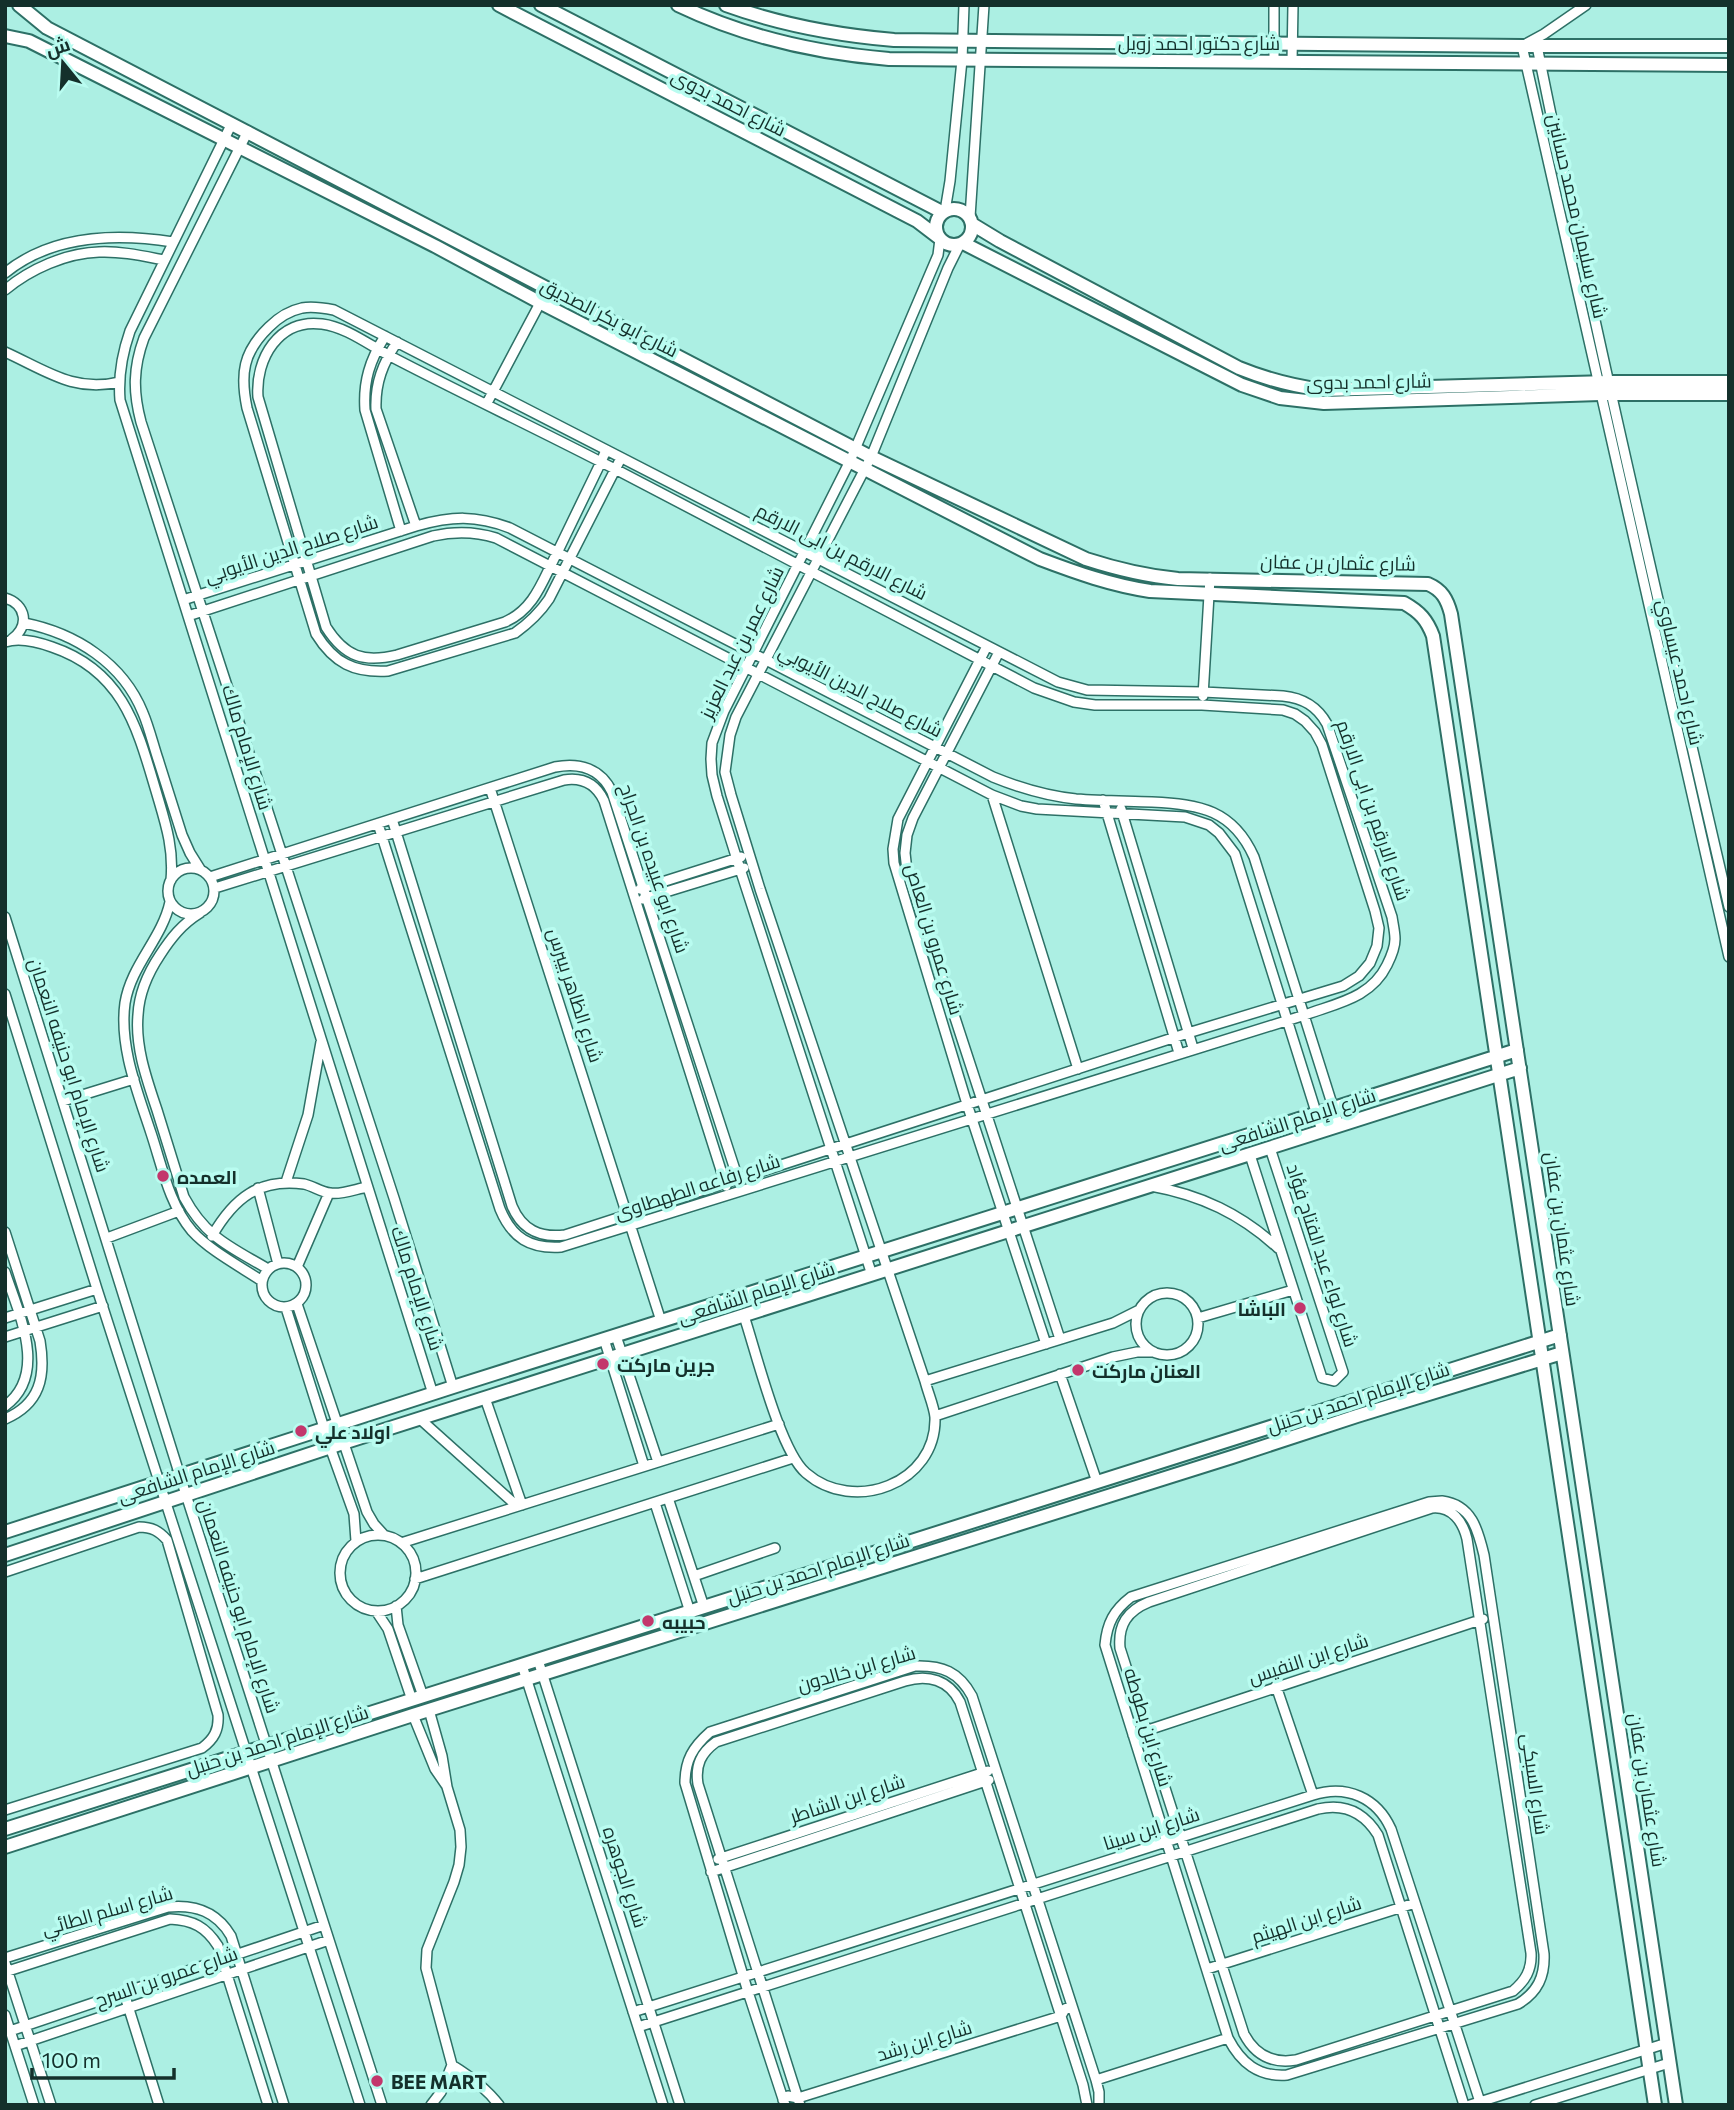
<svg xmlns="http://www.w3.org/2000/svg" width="1734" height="2110" font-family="Commissioner,Cairo,sans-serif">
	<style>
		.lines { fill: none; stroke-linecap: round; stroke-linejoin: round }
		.street-casing { stroke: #2d7066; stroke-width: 12 }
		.secondary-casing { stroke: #2d7066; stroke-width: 16 }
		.street { stroke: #fff; stroke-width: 9 }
		.secondary { stroke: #fff; stroke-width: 12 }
		.poi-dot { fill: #c3376c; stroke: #b9fcf0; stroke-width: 2.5 }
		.labels { text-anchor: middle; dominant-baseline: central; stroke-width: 7; stroke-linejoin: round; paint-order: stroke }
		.street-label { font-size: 19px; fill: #14302b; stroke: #b9fcf0 }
		.poi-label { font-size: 19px; font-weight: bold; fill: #14302b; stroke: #b9fcf0; text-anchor: start }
	</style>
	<rect width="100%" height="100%" fill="#acefe3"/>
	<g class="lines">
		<!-- street casing -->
		<g class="street-casing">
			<path id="street" d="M1586,5L1544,34L1522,46L1729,957
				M1537,46C1595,334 1663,620 1729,907
				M1274,62V5
				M1292,62L1293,5
				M232,123L130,331C122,354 118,375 120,400L433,1394
				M248,131L144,338C133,368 133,392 141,422L394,1198L453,1387
				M945,211L950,181L962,60L964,5
				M970,217L984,5
				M5,273C53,234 116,233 173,242
				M5,290C30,269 66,253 99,252C121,251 143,256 164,260
				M385,336C370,360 363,381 365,410L401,531
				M397,342C383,363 375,383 376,409L416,526
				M5,352C45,370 74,393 119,382
				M487,403L548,288
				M5,598C26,604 30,626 12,639
				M183,600L416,526C452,516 476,515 510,528L993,777C1020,788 1047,796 1076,799C1102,801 1127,801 1152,802C1200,804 1233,810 1254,857L1339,1126
				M188,616L433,536C455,531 474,531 496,538L992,795L1021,806L1037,809L1185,817L1209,825L1219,833L1235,854L1322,1131
				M24,623C75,633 123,663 143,713C149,727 153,744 158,759C166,784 174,810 182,835L190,853L200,869
				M5,642C20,637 38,642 52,647C123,671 137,727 156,791C165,822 174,847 171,880
				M987,646L898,819L893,849L894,863L967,1104L1046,1344
				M999,652L913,818L907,835L905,853L907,871L1060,1339
				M1203,696L1210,578
				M490,788L661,1321
				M992,795L1078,1069
				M1103,800L1179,1053
				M1121,809L1193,1048
				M392,819L512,1206C522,1230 540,1238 565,1235L1188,1033L1343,986L1359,976L1370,963L1377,946L1379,928L1375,911L1322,745L1315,732L1305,721L1295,714L1283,710L1202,705H1095L1074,702L1034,688L615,469L601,462C531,426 459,392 390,356C369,345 346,327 322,324C279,318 255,359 258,397L326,627C345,657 364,663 397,655L505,622C535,609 543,579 557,553L601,462L606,450
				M378,824L500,1209C512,1238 530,1249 561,1247L1305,1015C1337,1003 1371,998 1387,965C1391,957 1395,948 1395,939C1395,932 1393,924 1392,917L1327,724C1317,706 1303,698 1283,696L1203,692L1087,690L1058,682L334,310C324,308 313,306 302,308C288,311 278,318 269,327C243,352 240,374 247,408L316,634C334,663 354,673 388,671L515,633C529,623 539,614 549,599L621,458
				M168 891a23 23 0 1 1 46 0a23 23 0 1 1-46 0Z
				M210,877L555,767C580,762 601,769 612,792L739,1182
				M215,888L564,780C583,777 596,784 604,801L726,1186
				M640,889L741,857
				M643,899L744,868
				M170,902C162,939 131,965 125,1003C119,1047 138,1093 151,1133C162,1166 169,1204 192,1231C209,1250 241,1267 262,1281
				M200,913C182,924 171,938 160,955C148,973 139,994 138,1015C135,1047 147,1080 157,1110C166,1139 175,1168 184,1197C206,1238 231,1247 268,1269
				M5,917L180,1476L382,2105
				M5,994L97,1289L360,2105
				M63,1101L134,1079
				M1250,1155L1322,1378L1334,1381L1343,1372L1270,1148
				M286,1182L308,1115L321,1042
				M1151,1186C1201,1195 1241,1214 1278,1248
				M258,1188L278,1264
				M5,1232L40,1341C46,1377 40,1404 5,1419
				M212,1236C234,1198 259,1178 304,1184C313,1186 321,1192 330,1193C341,1195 356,1189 367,1187
				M107,1238L179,1211
				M262 1285a22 22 0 1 1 44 0a22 22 0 1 1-44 0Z
				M297,1267L329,1193
				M5,1272C18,1312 49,1374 5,1406
				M872,1275L740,869L717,796L712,775L711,759L712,743L724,711L850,461L938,255L940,239
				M1136 1324a31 31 0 1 1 62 0a31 31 0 1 1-62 0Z
				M297,1304L367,1512L374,1524L384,1535
				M286,1308L330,1447L354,1514L356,1541
				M744,1316C756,1352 780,1451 806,1473C853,1514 937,1484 935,1417C934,1406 928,1393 925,1381L760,889L731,795L725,772L730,735L736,717L871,457L948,268L960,244
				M5,1318L97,1289
				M1198,1318L1293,1290
				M616,1336L658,1462
				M5,1337L103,1306
				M604,1339L644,1466
				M1060,1374L1097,1482
				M925,1381L1113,1323L1139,1310
				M485,1398L522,1505
				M935,1416L1113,1357L1137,1352H1154
				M420,1419L517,1506
				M668,1498L704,1607
				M1442,1501C1472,1505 1478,1530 1484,1555L1544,1954C1545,1976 1538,1992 1518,2004L1287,2075C1258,2077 1241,2063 1228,2038L1105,1645C1107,1623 1114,1610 1131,1597L1429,1502Z
				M655,1503L690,1612
				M1432,1508C1452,1506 1463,1522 1467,1539L1531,1953C1532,1970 1525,1981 1513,1991L1296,2060C1272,2064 1255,2055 1244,2034L1120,1648C1118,1625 1127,1611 1149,1602Z
				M340 1573a38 38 0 1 1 76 0a38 38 0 1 1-76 0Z
				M401,1543L779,1424
				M5,1572L139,1527C152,1527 159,1531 167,1540L218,1715C219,1730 214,1739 202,1748L5,1810
				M694,1576L775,1548
				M415,1579L793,1458
				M396,1606L398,1625L423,1696
				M376,1611L388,1629L412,1700
				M538,1660L680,2105
				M522,1665L663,2105
				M1276,1686L1313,1795
				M429,1710L442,1756L447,1787L460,1830L461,1847L459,1865L454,1882L427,1950L426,1968L452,2065L441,2092L431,2105
				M413,1715L435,1769L446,1785
				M1133,1735L1483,1619
				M718,1859L988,1771
				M711,1872L989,1780
				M5,1958L168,1907C196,1904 217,1912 231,1936L284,2105
				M5,1963L51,2105
				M1207,1969L1415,1903
				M5,1972L170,1919C193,1920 206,1927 218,1946L268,2105
				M124,1993L159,2105
				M633,2012L1313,1795C1347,1784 1377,1798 1391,1829L1481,2105
				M5,2015L34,2105
				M638,2027L1318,1809C1344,1803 1364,1812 1378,1835L1464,2105
				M10,2031L324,1925
				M15,2046L329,1940
				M452,2065C470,2076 486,2088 499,2105
				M1096,2080L1228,2038
				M783,2100L788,2096L798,2098L1061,2016L1065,2009L1072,2006
				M785,2105L748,1992L685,1783C685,1760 693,1747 710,1732L915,1666C942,1665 959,1672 972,1696L1096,2080L1099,2092V2105
				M800,2105L698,1784C695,1765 701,1753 716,1742L905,1681C928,1674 949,1680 960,1702L1083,2085L1087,2105
				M1470,2105L1667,2043
				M1535,2105L1669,2063"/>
		</g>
		<!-- secondary casing -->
		<g class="secondary-casing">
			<path id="secondary" d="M19,5L47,28L871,457L1086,559C1117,569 1146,576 1178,579L1428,584C1442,590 1447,599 1451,614L1676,2105
				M499,5L917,221L938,237
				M541,5L942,212
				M678,5C745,37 815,53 889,59L1729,65
				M726,5C781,25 836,35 894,40L1522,46H1729
				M5,36L29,41L435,246L541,303L1040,559C1077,573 1111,585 1150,591L1404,603C1420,612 1427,620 1433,636L1655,2105
				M936 227a18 18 0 1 1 36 0a18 18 0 1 1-36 0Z
				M972,224L1000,241L1239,368C1266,379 1293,386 1322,390L1609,382H1729
				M963,243L1242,385L1280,398L1324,403L1600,394H1729
				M5,1532L453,1387L1517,1050
				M5,1555L343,1443L1520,1068
				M5,1829L1560,1335
				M5,1847L413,1715L1232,1457L1357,1416L1562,1353"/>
		</g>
		<!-- street -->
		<use href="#street" class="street"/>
		<!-- secondary -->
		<use href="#secondary" class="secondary"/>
	</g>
	<!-- markers -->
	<g class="poi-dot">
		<circle cx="163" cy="1176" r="7"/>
		<circle cx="1300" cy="1308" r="7"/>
		<circle cx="603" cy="1364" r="7"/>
		<circle cx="1078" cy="1370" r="7"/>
		<circle cx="301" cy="1431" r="7"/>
		<circle cx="648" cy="1621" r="7"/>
		<circle cx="377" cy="2081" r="7"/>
	</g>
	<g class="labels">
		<!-- street labels -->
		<g class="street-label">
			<text x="1199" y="42">شارع دكتور احمد زويل</text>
			<text transform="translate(729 102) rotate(27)">شارع احمد بدوى</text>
			<text transform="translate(1578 216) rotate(77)">شارع سليمان محمد حسانين</text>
			<text transform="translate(610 317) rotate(27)">شارع ابو بكر الصديق</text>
			<text transform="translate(1369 381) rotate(-1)">شارع احمد بدوى</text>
			<text transform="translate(291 548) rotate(-18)">شارع صلاح الدين الأيوبي</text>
			<text transform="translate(842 551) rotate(27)">شارع الارقم بن ابى الارقم</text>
			<text transform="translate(1338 562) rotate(1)">شارع عثمان بن عفان</text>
			<text transform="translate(741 642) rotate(-64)">شارع عمر بن عبد العزيز</text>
			<text transform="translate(1681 672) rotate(77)">شارع احمد عيساوي</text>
			<text transform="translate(861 690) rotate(27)">شارع صلاح الدين الأيوبي</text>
			<text transform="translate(248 747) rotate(73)">شارع الإمام مالك</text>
			<text transform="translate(1374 810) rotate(71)">شارع الارقم بن ابى الارقم</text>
			<text transform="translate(655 868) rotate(71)">شارع ابو عبيده بن الجراح</text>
			<text transform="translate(935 939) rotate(73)">شارع عمرو بن العاص</text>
			<text transform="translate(576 995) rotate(72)">شارع الظاهر بيبرس</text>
			<text transform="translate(70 1065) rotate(72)">شارع الإمام ابو حنيفه النعمان</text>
			<text transform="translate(1297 1119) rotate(-18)">شارع الإمام الشافعى</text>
			<text transform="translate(697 1186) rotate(-18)">شارع رفاعه الطهطاوى</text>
			<text transform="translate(1563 1229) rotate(82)">شارع عثمان بن عفان</text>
			<text transform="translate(1323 1255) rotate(72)">شارع لواء عبد الفتاح فؤاد</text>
			<text transform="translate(418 1288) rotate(72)">شارع الإمام مالك</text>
			<text transform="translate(756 1292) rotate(-18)">شارع الإمام الشافعى</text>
			<text transform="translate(1358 1397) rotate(-18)">شارع الإمام احمد بن حنبل</text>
			<text transform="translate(196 1471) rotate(-18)">شارع الإمام الشافعى</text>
			<text transform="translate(818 1568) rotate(-18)">شارع الإمام احمد بن حنبل</text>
			<text transform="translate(240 1606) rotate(72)">شارع الإمام ابو حنيفه النعمان</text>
			<text transform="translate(1308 1658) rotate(-18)">شارع ابن النفيس</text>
			<text transform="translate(856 1668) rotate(-16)">شارع ابن خالدون</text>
			<text transform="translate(1149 1727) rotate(73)">شارع ابن بطوطه</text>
			<text transform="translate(277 1740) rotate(-18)">شارع الإمام احمد بن حنبل</text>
			<text transform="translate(1536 1784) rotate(82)">شارع السبكى</text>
			<text transform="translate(1648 1790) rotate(81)">شارع عثمان بن عفان</text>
			<text transform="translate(847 1798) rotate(-18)">شارع ابن الشاطر</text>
			<text transform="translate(1151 1828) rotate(-18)">شارع ابن سينا</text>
			<text transform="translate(626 1877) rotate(72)">شارع الجوهره</text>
			<text transform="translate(107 1910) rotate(-16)">شارع اسلم الطائي</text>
			<text transform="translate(1306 1919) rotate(-18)">شارع ابن الهيثم</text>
			<text transform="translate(166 1976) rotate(-19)">شارع عمرو بن السرح</text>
			<text transform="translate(924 2040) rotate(-17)">شارع ابن رشد</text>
		</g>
		<!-- poi labels -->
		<g class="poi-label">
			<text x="177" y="1176">العمده</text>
			<text x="1286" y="1308" text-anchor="end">الباشا</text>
			<text x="617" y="1364">جرين ماركت</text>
			<text x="1092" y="1370">العنان ماركت</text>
			<text x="315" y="1431">اولاد علي</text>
			<text x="662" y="1621">حبيبه</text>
			<text x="391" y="2081">BEE MART</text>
		</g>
	</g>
	<!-- border -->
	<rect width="1734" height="2110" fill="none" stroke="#14302b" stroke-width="14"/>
	<!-- north arrow -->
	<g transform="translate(63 63) rotate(342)" stroke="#b9fcf0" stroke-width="5" paint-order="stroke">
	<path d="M0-5L12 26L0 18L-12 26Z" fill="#14302b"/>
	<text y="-10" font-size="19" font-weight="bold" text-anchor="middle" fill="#14302b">ش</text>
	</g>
	<!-- scale -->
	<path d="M32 2068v10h142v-10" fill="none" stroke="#14302b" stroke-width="3.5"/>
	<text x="42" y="2068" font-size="21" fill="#14302b" stroke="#b9fcf0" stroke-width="5" paint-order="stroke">100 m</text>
</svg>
